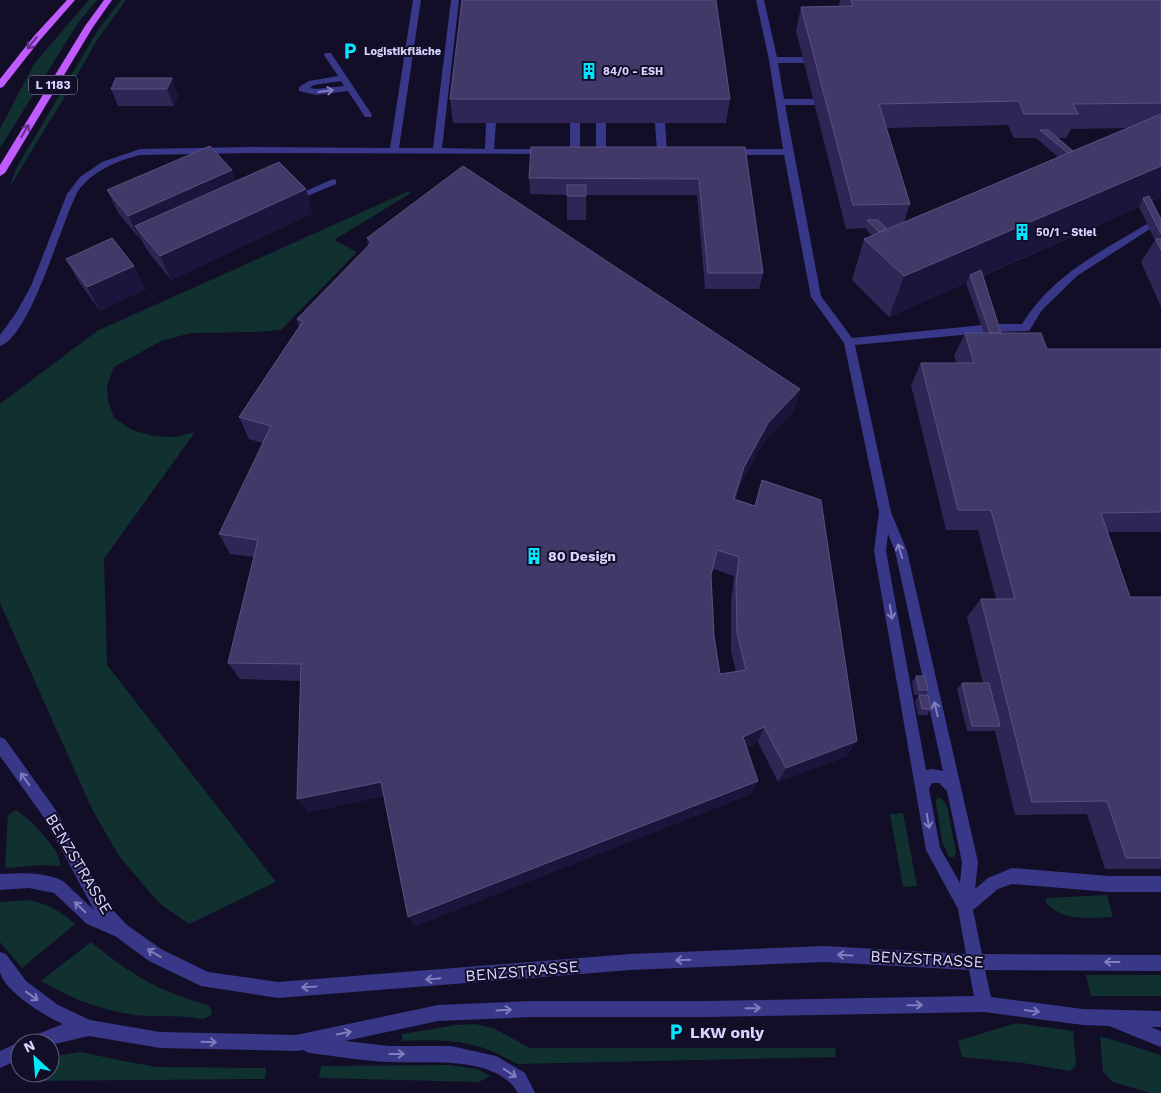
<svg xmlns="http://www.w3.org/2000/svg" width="1161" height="1093" font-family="'Work Sans',sans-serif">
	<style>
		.green { fill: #113130 }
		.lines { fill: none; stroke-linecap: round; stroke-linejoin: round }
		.minor { fill: #393788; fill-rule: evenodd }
		.major { fill: #c05bff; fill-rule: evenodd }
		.wall { fill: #2f2656; fill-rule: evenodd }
		.shaded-wall { fill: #1c153b }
		.building { fill: #413968; stroke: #595180; fill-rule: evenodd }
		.oneway { stroke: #603188 }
		.oneway2 { stroke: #817ebe }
		.labels { text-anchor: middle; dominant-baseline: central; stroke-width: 4; stroke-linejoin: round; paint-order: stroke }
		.far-poi-label { font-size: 11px; font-weight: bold; fill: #d8d4ff; stroke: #120e27; text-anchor: start }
		.shield { fill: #120e27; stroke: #9d99be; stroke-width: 1 }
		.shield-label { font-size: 12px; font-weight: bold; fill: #d8d4ff }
		.poi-label { font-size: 14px; font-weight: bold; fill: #d8d4ff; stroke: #120e27; text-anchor: start }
		.near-street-label { font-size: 16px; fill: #d8d4ff; stroke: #120e27 }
		.near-poi-label { font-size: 16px; font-weight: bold; fill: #d8d4ff; stroke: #120e27; text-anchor: start }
	</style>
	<rect width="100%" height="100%" fill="#120e27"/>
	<!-- green -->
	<path class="green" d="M89,0H97L78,23L0,148V129L34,64Z
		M121,0H126L97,40L67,93L9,188L17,167L98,30Z
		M409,191L411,193L334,240L357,252L281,330L255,332L191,333L161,341L114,367L107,385L108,401L114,418L132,430L153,436L175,437L195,432L104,559L107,665L276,882L189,924L159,903L119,856L92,809L0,603V404L97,331Z
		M939,797L943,800L947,806L956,852L954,857H949L942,841L936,803V800Z
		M16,810C29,818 62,850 60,866L39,865L9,868L5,867L8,815Z
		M903,813L917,886L903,887L890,814Z
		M1107,895L1113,917C1088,918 1064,922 1045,902L1047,898Z
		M28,900C48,904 60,911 75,924L22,968L0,942V902Z
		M91,942C130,974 159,992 208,1005L212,1010L211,1015L203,1019C184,1015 165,1017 146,1016C108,1013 73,1000 41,981Z
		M1086,975H1161V996H1091Z
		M1016,1023L1073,1031L1076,1065L1070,1071L1023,1063L962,1057L958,1041Z
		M476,1024L495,1029L530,1048H835L836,1057L517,1064C475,1039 449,1040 402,1041V1034L456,1025Z
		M1100,1036L1161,1055V1093H1151L1113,1082L1103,1072Z
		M81,1052L123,1061L157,1067L266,1068L265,1079L28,1081L24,1073H50V1057Z
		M449,1065L477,1069L490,1076L479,1082L319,1078L321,1066Z"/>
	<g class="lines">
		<!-- minor -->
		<path class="minor" d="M413,0H421L399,148H433L451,0H459L442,148L485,149L486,123L491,120L496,123L494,149H546L551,152L549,154L250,153L140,155C116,161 93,171 78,191C62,220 31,336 0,346V335L16,313L31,286L67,194L80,177L102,162L140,149L250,147L390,148Z
			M756,0H764L777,57H803L807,60L803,63H778L784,99H814L818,102L814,105H785L821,296L852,338L983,325L988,328L993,324H1022C1053,275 1097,254 1145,225L1148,224L1153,227L1077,276L1042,310L1029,331L993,332L988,329L983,333L855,345L891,512L907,551L978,862L975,889L988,878L1012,868L1109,876H1161V892H1109L1012,884L998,889L973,910L982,954L1161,955V971L985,970L991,997L1083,1009L1161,1011V1027H1151L1161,1031V1047L1109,1026L1083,1025L984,1012L704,1017H531L438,1021L345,1041L389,1046H451L496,1056L525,1073L535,1093H518C496,1054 426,1064 389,1062C362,1061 336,1056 309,1053L303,1050L296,1051L160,1048L89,1036L50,1045V1043H28L30,1037L63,1024C46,1017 4,991 0,972C0,966 0,958 0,952L6,954L26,981L58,1005L90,1020L160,1032L296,1035L438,1005L531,1001H704L974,996L969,970L824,962L630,970L278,998L201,986L149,961L115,936L87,924L54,893L29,888L0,890V874C22,873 43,872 63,881L94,910L45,819L0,756V737L5,739L55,809L107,904L127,925L161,949L208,972L278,982L630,954L824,946L966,954L958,909L926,850L874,551L879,512L844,343L811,297L784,155H731L726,152L731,149H783L769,60ZM888,534L895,551L943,771L933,769L926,770L886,551ZM932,783H939L947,791L962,862L960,883L940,848L929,789Z
			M325,53H331L372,115L371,117H365L348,91L316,95L299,91V87L309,81L338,76L324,55ZM341,81L344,86L316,89L310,88L314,85Z
			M575,120L580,123V152L575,155L570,152V123Z
			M601,120L606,123V152L601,155L596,152V123Z
			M660,120L665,123L667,151L662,154L657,151L655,123Z
			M333,179L336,180V184L300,199H294L292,197Z
			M20,1042L23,1043H20V1059L0,1068V1051Z"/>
		<!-- major -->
		<path class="major" d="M67,0H75L40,40L3,87L0,88V79L34,36Z
			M104,0H112L93,27L5,173L0,176V165L85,26Z"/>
	</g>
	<!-- wall -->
	<path class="wall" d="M840,0H1161V197L1152,201L1161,219V307L1141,262L1155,240L1139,207L983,276L1001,333L1047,349H1161V532H1108L1130,597H1161V869H1105L1087,814L1015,815L995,731H967L957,689L962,683H983L967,617L981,599H996L978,530H946L911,385L921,363H956L954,356L965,333H984L966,283L889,317L852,280L864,239L872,236L865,228L846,229L796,31L801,7L840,6L839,4ZM1008,125L1014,138H1036L1058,157L904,222L910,204L886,128ZM1129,128L1073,151L1058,138H1066L1071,129Z
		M172,78L178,95L174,106H118L111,89Z
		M450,99H730L726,123H453Z
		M745,147L763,273L759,289H705L697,195H586V220H567V195L530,194L529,178Z
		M236,181L313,213L171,280L147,250L141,239H140L119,214L107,190Z
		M367,238L800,389L794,411L762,444L739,488L736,499L847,756L778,782L758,742L746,748L758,781L751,794L415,926L408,917L384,796L308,812L301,681L240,679L228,663L254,557L230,554L219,534L263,443L249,439L239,417L299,327L297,319L368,246ZM713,569L734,576L731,601V651L736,672L720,674L714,636L711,575Z
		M66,259L146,289L100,311L79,282Z
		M916,676L928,690L924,695L931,709L927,715H918L915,701L919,695H922H914L912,682Z"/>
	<!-- shaded-wall -->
	<path class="shaded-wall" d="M172,78L178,95L174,106L167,89Z
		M1161,166V197L1146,203L1143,198L1139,207L972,280L970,275L966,283L889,317L904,276Z
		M232,170L241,194L135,226L141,239H140L128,216Z
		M306,189L313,213L171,280L160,256Z
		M134,266L146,289L100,311L87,287Z
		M800,389L794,411L762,444L739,488L729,519L734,499L744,467L768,423Z
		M764,727L758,742L737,752L743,737Z
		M857,741L847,756L778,782L786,768Z
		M758,781L751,794L415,926L408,917Z
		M381,782L388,795L308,812L297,799Z"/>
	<!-- building -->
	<path class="building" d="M462,0H716L730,99H450Z
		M851,0H1161V103L1073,104L1078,114H1024L1019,101L879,104L910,204L853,205L801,7L853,6Z
		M116,78H172L167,89H111Z
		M1161,114V166L904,276L864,239Z
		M1040,130H1048L1073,151L1068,153Z
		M210,146L232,170L128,216L107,190Z
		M531,147H745L763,273H708L699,179L529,178Z
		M279,162L306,189L160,256L135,226Z
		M463,166L800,389L768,423L744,467L734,499L755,506L762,480L821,500L857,741L786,768L764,727L743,737L758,781L408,917L381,782L297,799L301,664L228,663L258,540L219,534L271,426L239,417L303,321L297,319L372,242L367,238ZM717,550L739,557L736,583L737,633L746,670L720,674L714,636L711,575Z
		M567,185H586V196H567Z
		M1149,196L1161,219V234L1143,198Z
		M867,220H878L887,229L879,232Z
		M112,238L134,266L87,287L66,259Z
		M1156,239H1161V250Z
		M981,270L1001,333H990L970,275Z
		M965,333H1041L1047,349H1161V512L1101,513L1130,597H1161V858H1126L1107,801L1032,802L981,599H1015L991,510H958L921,363H974Z
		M916,676H925L928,690H919Z
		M962,683H989L1000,726H972Z
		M919,695H928L931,709H922Z"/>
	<!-- one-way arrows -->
	<defs><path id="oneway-shaft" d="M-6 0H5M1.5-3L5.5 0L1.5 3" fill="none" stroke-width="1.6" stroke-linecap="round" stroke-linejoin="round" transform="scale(1.25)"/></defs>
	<g class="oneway">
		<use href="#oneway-shaft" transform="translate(32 43) rotate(128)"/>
		<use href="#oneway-shaft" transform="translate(25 131) rotate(-60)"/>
	</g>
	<g class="oneway2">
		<use href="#oneway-shaft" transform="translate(326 91) rotate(-8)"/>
		<use href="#oneway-shaft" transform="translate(900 551) rotate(-107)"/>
		<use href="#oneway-shaft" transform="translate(891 612) rotate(80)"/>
		<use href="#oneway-shaft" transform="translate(936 709) rotate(-103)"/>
		<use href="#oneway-shaft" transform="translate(25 779) rotate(-125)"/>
		<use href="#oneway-shaft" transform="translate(928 821) rotate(80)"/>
		<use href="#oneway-shaft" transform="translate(80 907) rotate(-136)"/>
		<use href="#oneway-shaft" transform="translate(154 953) rotate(-149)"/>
		<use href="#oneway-shaft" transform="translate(845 955) rotate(-177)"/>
		<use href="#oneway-shaft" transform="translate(683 960) rotate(178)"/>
		<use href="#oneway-shaft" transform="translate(1112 962) rotate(-180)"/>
		<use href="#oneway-shaft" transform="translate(433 979) rotate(175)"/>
		<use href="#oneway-shaft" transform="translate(309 987) rotate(176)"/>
		<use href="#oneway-shaft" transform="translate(32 996) rotate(36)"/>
		<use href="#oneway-shaft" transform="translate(915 1005) rotate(-1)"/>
		<use href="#oneway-shaft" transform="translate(753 1008) rotate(-1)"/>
		<use href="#oneway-shaft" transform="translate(504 1010) rotate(-3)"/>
		<use href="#oneway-shaft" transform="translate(1032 1011) rotate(8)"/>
		<use href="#oneway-shaft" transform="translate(344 1033) rotate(-12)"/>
		<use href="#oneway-shaft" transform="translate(209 1042) rotate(2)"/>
		<use href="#oneway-shaft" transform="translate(397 1054)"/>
		<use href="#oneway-shaft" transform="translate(510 1073) rotate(33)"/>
	</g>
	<!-- icons -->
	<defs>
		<g id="parking-bare" transform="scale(1.35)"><path d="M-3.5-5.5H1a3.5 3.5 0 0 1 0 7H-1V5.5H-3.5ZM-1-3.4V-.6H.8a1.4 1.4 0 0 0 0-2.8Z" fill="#00e7ff" stroke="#120e27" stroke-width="2.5" paint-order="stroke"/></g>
		<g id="building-bare" transform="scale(1.35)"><path d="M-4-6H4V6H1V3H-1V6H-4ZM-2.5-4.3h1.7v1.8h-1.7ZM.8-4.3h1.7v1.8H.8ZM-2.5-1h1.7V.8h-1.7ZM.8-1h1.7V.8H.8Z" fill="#00e7ff" stroke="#120e27" stroke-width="2.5" paint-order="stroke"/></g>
	</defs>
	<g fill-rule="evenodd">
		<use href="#parking-bare" x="350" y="51"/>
		<use href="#building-bare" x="589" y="71"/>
		<use href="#building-bare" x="1022" y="232"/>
		<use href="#building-bare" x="534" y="556"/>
		<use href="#parking-bare" x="676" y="1032"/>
	</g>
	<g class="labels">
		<!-- far-poi labels -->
		<g class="far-poi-label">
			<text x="364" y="51">Logistikfläche</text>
			<text x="603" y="71">84/0 - ESH</text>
			<text x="1036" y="232">50/1 - Stiel</text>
		</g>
		<!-- shield labels -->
		<rect class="shield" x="29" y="75.5" width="48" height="19" rx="4"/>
		<g class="shield-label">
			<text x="53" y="85">L 1183</text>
		</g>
		<!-- poi labels -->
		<g class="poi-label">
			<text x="548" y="556">80 Design</text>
		</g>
		<!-- near-street labels -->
		<g class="near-street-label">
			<text transform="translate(79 864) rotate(59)">BENZSTRASSE</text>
			<text transform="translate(927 959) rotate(3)">BENZSTRASSE</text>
			<text transform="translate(522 971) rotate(-5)">BENZSTRASSE</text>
		</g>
		<!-- near-poi labels -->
		<g class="near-poi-label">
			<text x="690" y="1032">LKW only</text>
		</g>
	</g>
	<!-- north arrow -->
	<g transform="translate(35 1058) rotate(334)"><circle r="24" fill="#120e27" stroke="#615d7d"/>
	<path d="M0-4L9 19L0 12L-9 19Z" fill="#00e7ff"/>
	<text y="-8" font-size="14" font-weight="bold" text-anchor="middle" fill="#d8d4ff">N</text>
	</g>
</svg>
